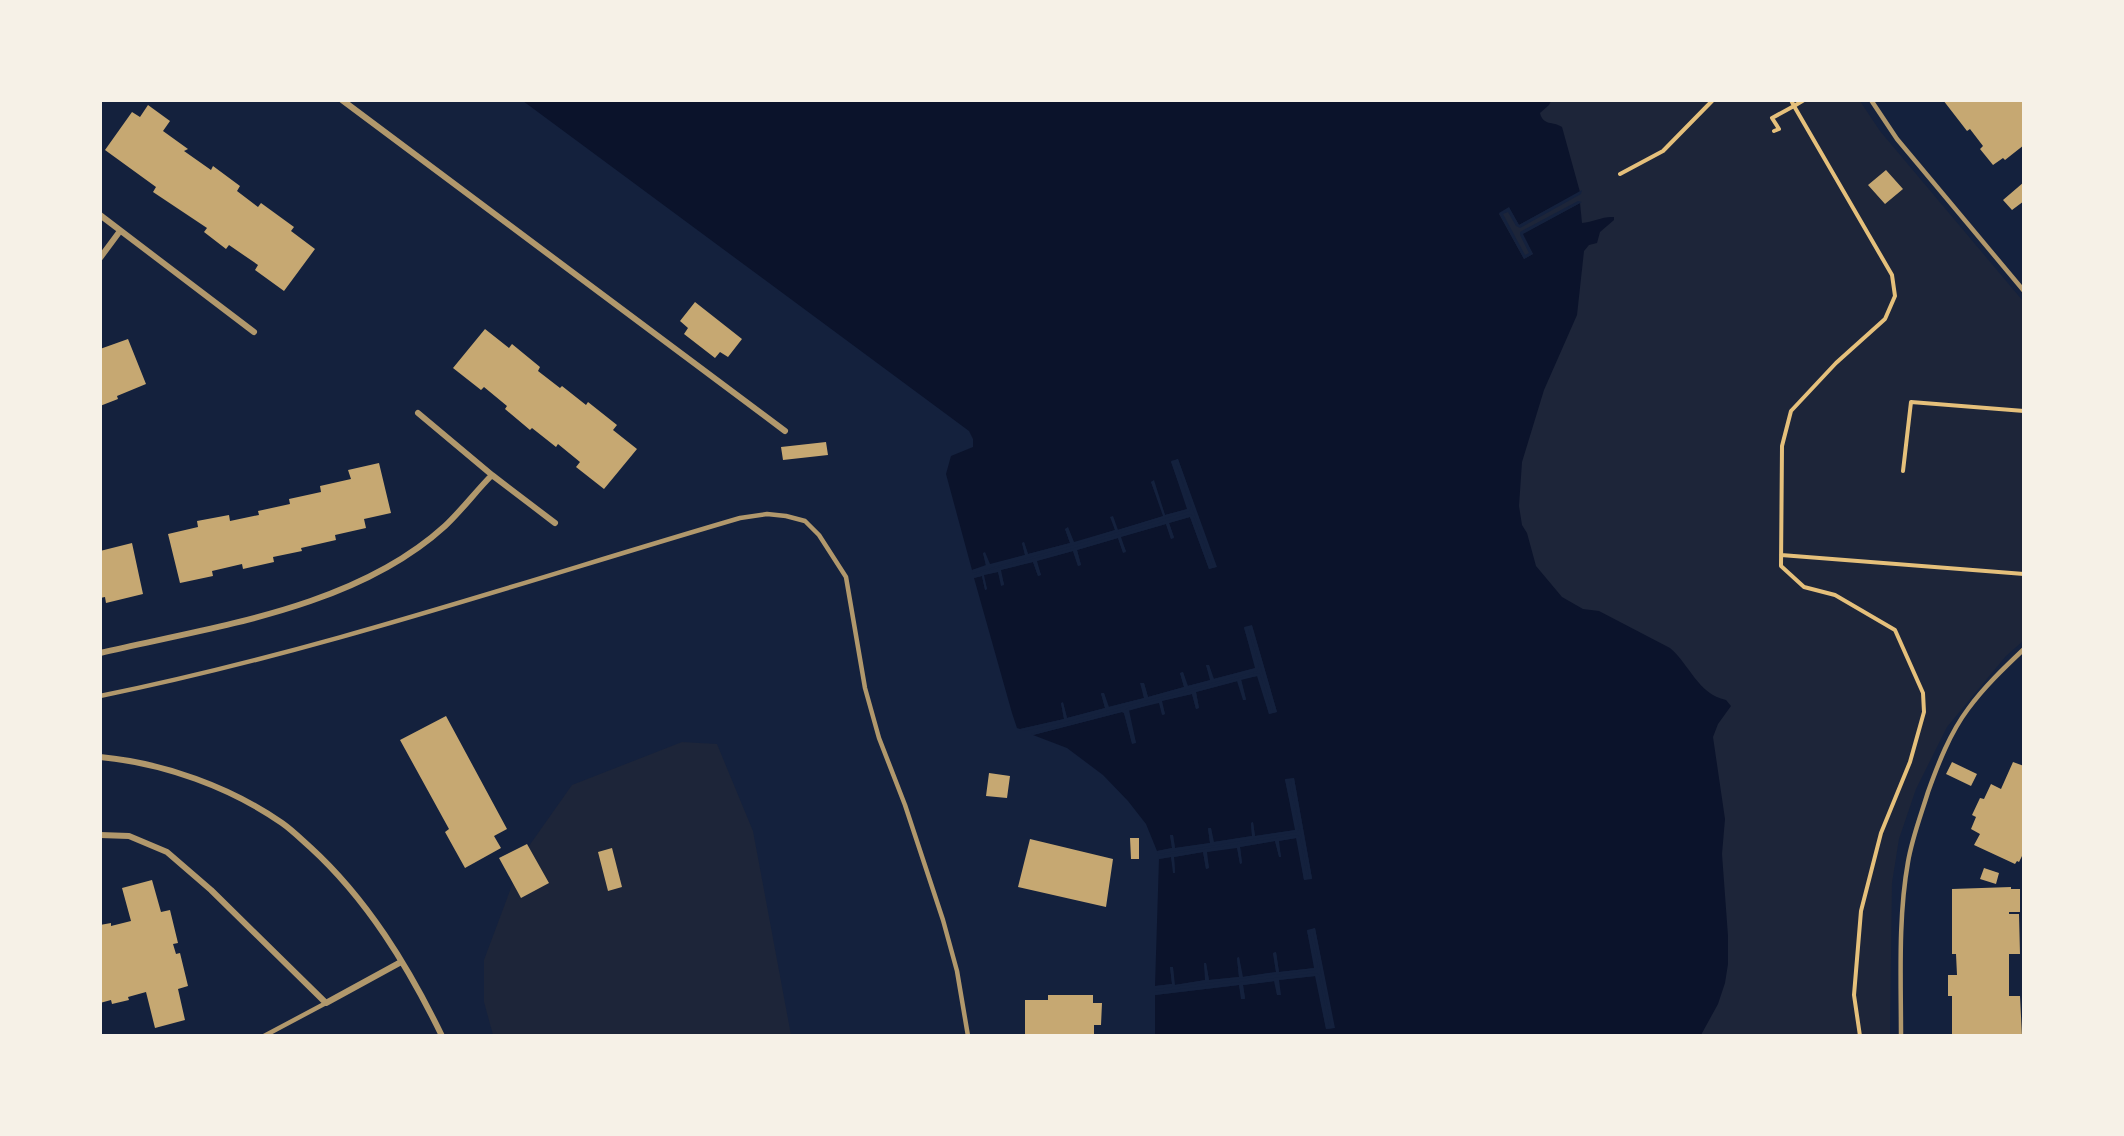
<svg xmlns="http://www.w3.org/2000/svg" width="2124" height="1136" font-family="Rubik,sans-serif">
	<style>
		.green { fill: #1d2539 }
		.water { fill: #0b132b }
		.pier { fill: #14213d }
		.building { fill: #c6a872 }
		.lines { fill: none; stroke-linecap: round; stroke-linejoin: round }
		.path { stroke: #e5c07b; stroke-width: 4 }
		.service { stroke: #b1986c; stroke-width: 4.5 }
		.minor { stroke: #b1986c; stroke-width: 6 }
	</style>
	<rect width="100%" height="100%" fill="#14213d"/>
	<!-- green -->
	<path class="green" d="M1441,100L1860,101L1880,131L2023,301V641L2006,656L1947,727L1916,789L1899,839L1892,883L1890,1035H1674L1522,589Z
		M682,742L717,744L753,831L791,1035H493L484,1002V960L524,853L572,785Z"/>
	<!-- water -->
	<path class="water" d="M523,101H1551L1549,105L1540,113C1543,126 1553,121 1562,127L1580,192L1519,225L1509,208L1499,214L1524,259L1533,254L1522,234L1580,203L1582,223C1593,222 1603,216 1614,217V220L1600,232L1597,243L1589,245L1584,251L1577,315L1544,390L1522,462L1519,506L1522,525L1527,533L1536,566L1562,597L1583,609L1599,611L1670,648C1690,665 1698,694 1726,700L1731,706L1718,724L1713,737L1725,819L1722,854L1728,936V964L1725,983L1718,1004L1701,1035H1155V995L1239,985L1242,999L1245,998L1243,985L1275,981L1277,995H1280L1278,980L1316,976L1326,1029L1334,1028L1315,928L1307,931L1315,968L1279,972L1276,952L1273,953L1276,972L1242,977L1239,957L1237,958L1239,977L1209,980L1206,963L1204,964L1206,980L1174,985L1173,967H1170L1172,984L1155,986L1159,859L1171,857L1174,873L1175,872L1174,857L1203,852L1206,869L1209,868L1206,852L1237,847L1240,864L1242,863L1240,847L1275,841L1279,856L1281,857L1278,841L1297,838L1304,880L1312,878L1294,778L1285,780L1296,830L1255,836L1253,822L1251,823L1252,836L1213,842L1211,828L1208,829L1210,843L1175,848L1173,835H1170L1172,848L1157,851L1146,824L1128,801L1103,775L1067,748L1033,735L1122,712L1124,713L1132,743H1136L1128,711L1159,702L1163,715L1165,714L1161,701L1192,694L1196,709L1199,708L1196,692L1238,681L1244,700L1246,699L1241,679L1258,676L1269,714L1277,712L1252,626L1244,628L1256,668L1213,679L1209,665H1206L1211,680L1187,686L1183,672L1180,673L1184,687L1148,697L1144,683H1141L1144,698L1108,707L1104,693L1101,694L1105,708L1067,718L1063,703H1061L1064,719L1020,729L1017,728L1012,713L974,578L982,576L985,590L987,589L983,575L998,572L1002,585L1004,584L1000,570L1033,562L1038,576L1041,575L1036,561L1073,551L1078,566L1081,565L1077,550L1118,538L1123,552L1126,551L1120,537L1166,524L1171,539L1174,537L1169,523L1190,517L1209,569L1216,567L1178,459L1171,462L1188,509L1165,515L1153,481L1151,482L1164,516L1117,530L1113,517H1111L1115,530L1074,543L1068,528L1065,529L1070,543L1028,554L1024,542L1022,543L1025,555L989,565L985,553H983L986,566L972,570L946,474L951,456L973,447V439L969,431Z"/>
	<!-- pier -->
	<path class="pier" d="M1582,190L1581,194L1520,228L1516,226L1508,212L1503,214L1525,255L1529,253L1520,235V232L1578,201L1582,202L1523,234L1533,254L1524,259L1499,213L1509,207L1519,225Z
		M1178,459L1217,567L1209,569L1190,517L1169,523L1174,538L1171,539L1166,524L1121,537L1126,552L1123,553L1118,538L1077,550L1081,565L1078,566L1073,551L1037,561L1041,575L1038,576L1033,562L1001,570L1004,585L1001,586L998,572L984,575L987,589L985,590L982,576L974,578V575L982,572L1074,548L1190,514L1193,516L1211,566L1213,565L1176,463L1191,508L1189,511L1074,545L973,573L972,570L986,565L983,553L985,552L990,564L1025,555L1022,543L1024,542L1028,554L1070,543L1065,529L1068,527L1074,542L1115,530L1110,517L1113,516L1118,530L1163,516L1151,482L1154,480L1165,515L1187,509L1171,461Z
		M1252,625L1277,712L1269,714L1257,676L1241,680L1246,700H1243L1237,681L1196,692L1199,708L1196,709L1192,694L1162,701L1165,714L1162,715L1159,703L1129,710L1136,743L1132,744L1124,713L1122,712L1033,735L1031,734L1121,710H1125L1128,708L1257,673L1260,674L1271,710H1273L1250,629H1248L1259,667L1257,671L1065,722L1024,731L1020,729L1064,719L1061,703L1063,702L1067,718L1105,708L1101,693H1104L1109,707L1144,698L1140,683H1144L1148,697L1184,687L1180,673L1183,672L1188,686L1210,680L1206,665H1209L1214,679L1255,668L1244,627Z
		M1294,778L1312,879L1304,880L1296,838L1279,841L1281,857H1279L1275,841L1240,847L1242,863L1240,864L1237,848L1207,852L1209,868L1206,869L1203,852L1174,857L1175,873H1173L1171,857L1159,859L1158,856L1297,835L1300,837L1307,877L1309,876L1291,781L1289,782L1299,829L1297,832L1158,854L1157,851L1172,848L1170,835H1173L1175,848L1210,843L1208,828H1211L1214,842L1252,836L1251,823L1253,822L1255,836L1295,830L1285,779Z
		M1315,928L1335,1028L1326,1029L1315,976L1279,980L1281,995H1277L1274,981L1243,985L1245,999H1241L1239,985L1155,995V992L1316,973L1319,975L1329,1026L1331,1025L1313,932H1310L1318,967L1315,970L1155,989V986L1172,984L1170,967H1173L1175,985L1205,980L1204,963H1206L1209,980L1239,977L1237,958L1239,957L1243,977L1276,972L1273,953L1276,952L1279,972L1314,968L1307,930Z"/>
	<!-- building -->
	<path class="building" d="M1943,100H2024V145L2005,160L2003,158L1993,165L1980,149L1983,146L1970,129L1967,131Z
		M148,105L170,121L163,131L188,149L184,151L211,170L213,166L240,186L237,191L258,207L261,203L294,227L291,231L315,249L284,291L255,270L258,265L229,245L226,249L204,232L207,228L153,192L156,187L105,150L132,112L140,117Z
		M1886,170L1903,189L1885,204L1868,185Z
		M2024,182V201L2012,210L2003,200Z
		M695,302L742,339L728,357L720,352L715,358L684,334L688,328L680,321Z
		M485,329L509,348L512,344L540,367L538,371L560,388L562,386L586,405L588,402L617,425L613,430L637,449L604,489L576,467L580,462L558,444L556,447L532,428L530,430L505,409L507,406L484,387L481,390L453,368Z
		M128,339L146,384L117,396L118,399L100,406V349Z
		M826,442L828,455L783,460L781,447Z
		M379,463L391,513L364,519L366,528L335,535L336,540L301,548L302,551L273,557L274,562L243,569L242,564L212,571L213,576L180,583L168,534L198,527L197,521L229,515L230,521L259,515L258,511L290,504L289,499L321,492L320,486L351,479L348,470Z
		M132,543L143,594L106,603L105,597L100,598V551Z
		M446,716L507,829L494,836L501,848L465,868L445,832L449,829L400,740Z
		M1952,762L1977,774L1971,786L1946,774Z
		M2013,762L2024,766V856H2022L2019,862L2017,861L2015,864L1974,845L1980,834L1971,829L1976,817L1972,815L1980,798L1984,799L1991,784L2001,789Z
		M989,773L1010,776L1007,798L986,796Z
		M1130,838H1139V859H1131Z
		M1030,839L1113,859L1106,907L1018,887Z
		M527,844L549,883L521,898L499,858Z
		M612,848L622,887L608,891L598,852Z
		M1984,868L1999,873L1996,884L1980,879Z
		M152,880L161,912L170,910L178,943L173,944L176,954L180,953L188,986L178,989L185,1020L155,1028L146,992L128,997L129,1000L112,1004L111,1000L100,1003V925L111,923V926L131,921L122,888Z
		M2011,887V889H2020V912H2009V914H2019L2020,954H2009V996H2020L2022,1036H1952V996H1948V975H1957L1956,954H1952V889Z
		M1048,995H1093V1003H1102L1101,1025H1094V1036H1025V1000H1048Z"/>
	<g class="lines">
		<!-- path -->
		<path class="path" d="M1804,100L1794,106L1892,275L1895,296L1885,319L1836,363L1791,411L1782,446L1781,566L1804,587L1835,595L1895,630L1923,693L1924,712L1910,762L1881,833L1861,911L1854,995L1860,1036
			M1774,131L1779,129L1772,118L1794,106L1791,100
			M1620,174L1663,151L1713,100
			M1903,471L1911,402L2024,411
			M1781,555L2024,574"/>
		<!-- service -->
		<path class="service" d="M1871,100L1897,139L2024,291
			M100,696C317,652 528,580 740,518L767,514L786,516L805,521L819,535L846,577L865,688L879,738L905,805L943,920L957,971L968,1036
			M264,1036L326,1003
			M1901,1036C1901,978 1898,918 1908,862C1912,838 1921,815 1928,792C1938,764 1950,733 1968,709C1984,687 2004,668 2024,649"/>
		<!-- minor -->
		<path class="minor" d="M342,100L785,431
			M100,215L254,332
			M100,258L120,231
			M418,413L492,475L555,523
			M100,653C216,626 355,608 445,526C462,510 476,491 492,475
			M100,757C164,763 230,787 282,823C292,830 301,839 310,847C367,899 408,966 442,1036
			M100,835L129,836L167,852L211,890L326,1003L401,962"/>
	</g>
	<!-- border -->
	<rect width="2124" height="1136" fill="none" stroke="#f6f1e7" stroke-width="204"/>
</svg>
